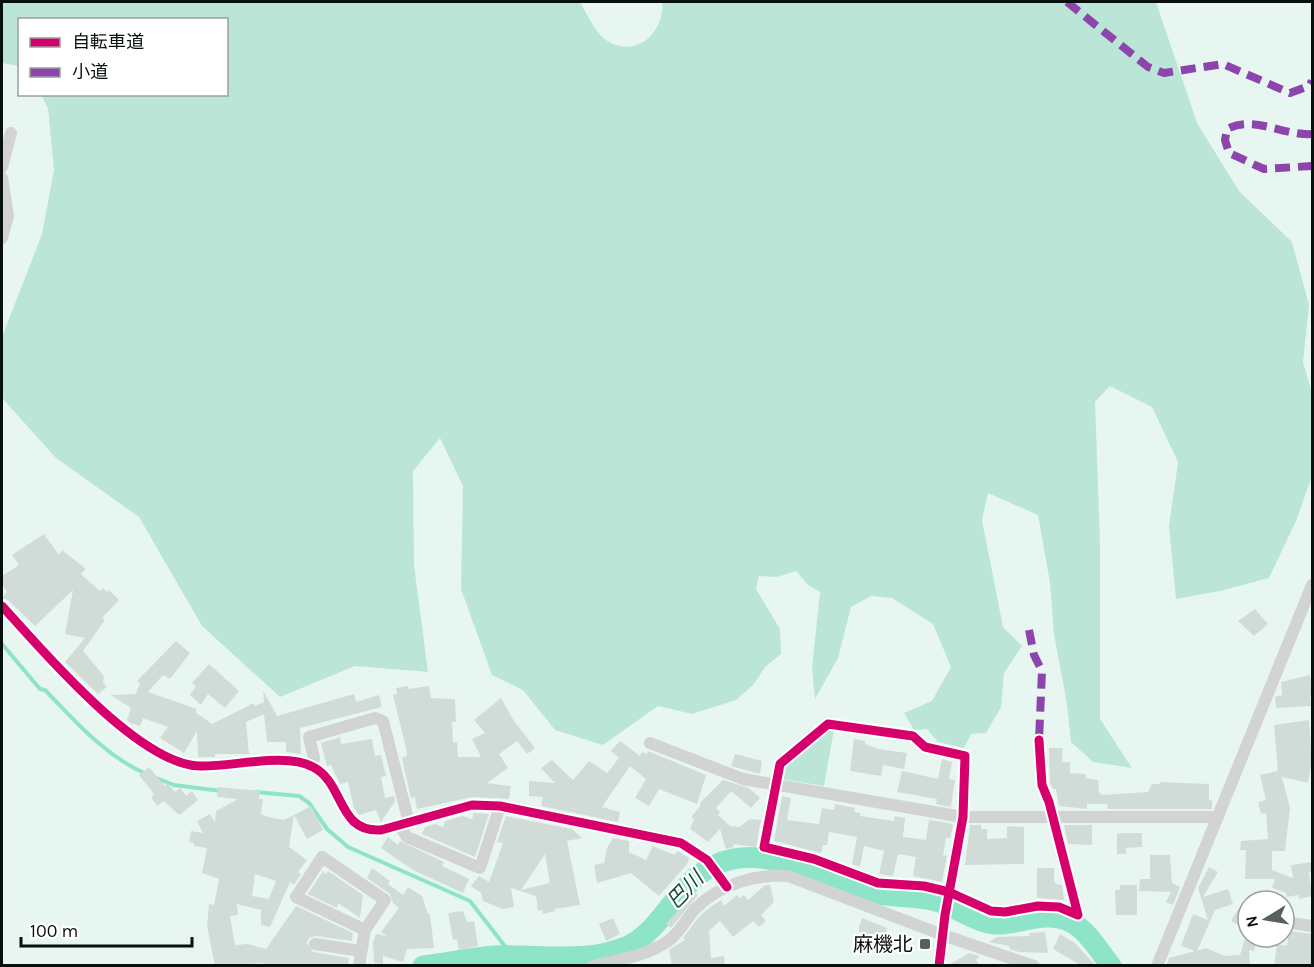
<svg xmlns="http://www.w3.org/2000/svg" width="1314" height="967" font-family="Karla,'Noto Sans JP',sans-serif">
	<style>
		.green { fill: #bbe6d7 }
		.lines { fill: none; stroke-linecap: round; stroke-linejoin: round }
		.stream { stroke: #8ee4c8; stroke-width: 4 }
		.river { stroke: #8ee4c8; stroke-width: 21 }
		.building { fill: #d1dcd8; fill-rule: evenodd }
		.street { stroke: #d2d4d3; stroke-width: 12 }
		.quiet { stroke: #8e44ad; stroke-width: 8; stroke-dasharray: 15 8; stroke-linecap: butt }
		.cycleway-casing { stroke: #fff; stroke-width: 13 }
		.cycleway { stroke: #d6006c; stroke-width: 9 }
		.poi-dot { fill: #56605d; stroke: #fff; stroke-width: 2 }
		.labels { text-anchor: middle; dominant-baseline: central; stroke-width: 4.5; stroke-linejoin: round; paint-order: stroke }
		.poi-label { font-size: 20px; fill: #08100d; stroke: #fff; text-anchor: end }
		.water-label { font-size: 21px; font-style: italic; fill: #184a3a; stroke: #fff }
	</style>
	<rect width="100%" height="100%" fill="#e8f6f1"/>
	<!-- green -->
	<path class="green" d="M2,2H580C588,15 596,36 611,43C640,57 665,29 662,2H1156L1197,123L1239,191L1292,242L1309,305L1303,362L1312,393V476L1296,521L1269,578L1220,591L1176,599L1169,526L1178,462L1152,407L1110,386L1095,402L1100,544V719L1132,768L1093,762L1071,742L1067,704L1054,634L1050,583L1038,515L988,493L982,520L1003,627L1022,646L1004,673L1001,707L986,733L971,734L964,748L938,742L927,729L914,730L904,713L932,701L951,667L933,624L892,598L871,596L851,607L838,658L815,699L812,668L820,592L808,585L796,571L777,577L759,576L756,589L780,629L781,654L766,666L753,685L736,700L692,714L658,706L603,745L555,730L523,690L492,675L461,589L463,486L440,438L413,471L414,565L428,672L355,666L280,697L202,626L139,517L56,458L2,398V337L42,234L54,170L48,108L41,95L226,94V20H20L19,66L2,63Z
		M828,729H834L824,786L781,779L784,767Z"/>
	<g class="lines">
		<!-- stream -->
		<path class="stream" d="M2,644L40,689L45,690C76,722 104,755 146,774
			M156,778L174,785L221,791
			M256,792L299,796L309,803L327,829L348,847L470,901L514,958"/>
		<!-- river -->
		<path class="river" d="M423,966C447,964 471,957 495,956C538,954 585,964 626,947C670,927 678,870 733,859C781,851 824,879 868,892C890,898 914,895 936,901C955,906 975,922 995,924C1017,926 1044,909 1071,922C1087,930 1100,952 1111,966"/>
	</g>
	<!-- building -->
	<path class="building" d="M44,534L59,555L62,550L86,569L81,574L83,576L100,591L103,588L107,592L109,590L119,600L102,618L105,620L83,651L104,676L103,682L107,687L98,694L65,662L85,638L65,634L73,590L35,626L8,600L2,598L7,592L2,584V576L19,565L12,555Z
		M1255,609L1268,624L1254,636L1238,621Z
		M176,641L190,653L170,679L163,675L148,692L197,709L195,712L212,724L254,703L255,706L264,702L263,690L277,716L354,694L356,702L379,695L382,707L300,728L301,754L286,752V742H267L264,714L246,722L249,754H215V757H198L197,731L184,753L160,738L168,727L143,718L140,726L130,723L127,720L131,708L111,695L136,694L140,683L137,681Z
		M209,664L239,691L225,708L208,694L201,705L190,695L196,686L192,683Z
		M1310,675L1312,696H1310L1311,706L1276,708L1275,697L1282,695L1281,682Z
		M408,686L409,689L429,686L431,698L455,699L456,722H452L453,743L457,742L458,757H481L472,739L485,733L474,720L501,698L514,721L535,748L527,754L517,741L499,754L508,768L487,783L511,786L509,799L472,797L417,809L415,797L411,798L404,768L402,758L407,756L406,748L393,695L397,694L396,688Z
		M1309,720L1312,762L1308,783L1282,777L1290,808L1285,851H1272V870L1293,878L1291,865L1312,862V872H1309L1312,896L1299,899L1298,895L1287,897L1286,893L1272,888L1275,879H1245L1246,850H1240L1241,841L1268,839L1266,813L1261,814L1258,802L1266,800L1260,775L1278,771L1274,725Z
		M340,737L341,744L372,739L375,756L381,755L386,776L381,777L385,798L394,796L395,801L381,822L376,810L359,815L354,808L348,782L340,784L331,765L327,766L321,743Z
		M854,739L865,741V744L878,749L907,753L904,769L883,765L881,776L850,771Z
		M620,741L640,756L642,752L647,754L648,751L706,775L697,804L659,789L649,806L635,798L646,779L630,766L602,807L620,812L618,822L541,806L543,797L529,796V781L555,783L541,768L552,760L573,780L589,761L607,773L619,758L611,751Z
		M1049,748H1063L1062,762H1070V773L1086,774V778L1098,780L1099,792L1102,795L1148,792L1152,784H1160V782L1209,784V800H1212V809H1108L1107,804H1087V809L1059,806L1056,789H1053L1050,783Z
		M735,754L762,761L760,774L731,766Z
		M942,759L952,762L949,779L955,780L951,807L936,804L937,799L897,792L902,771L938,779Z
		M149,767L165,786L167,783L175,792L180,788L186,796L192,791L198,800L181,814H178L164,801L157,806L151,797L154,794L139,775Z
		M723,780L749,788L760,798L751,808L731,791L716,808L720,812L718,815L730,826L739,827L750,819L761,820L756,847L733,844L734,847L726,849L720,829L708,842L690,829L694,819L691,817L701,805L699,804Z
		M218,787L260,791L259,799H263L261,814L268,817L284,820L311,806L323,830L307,839L294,815L289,847L307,860L298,872L301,874L294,885L290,882L270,927L261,925V910L237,904L238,915L230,916L235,945L248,944L266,949L296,906L353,933L352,941L316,936L309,938L307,943L313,952L349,958L348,966H264L265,963L215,966L207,926L209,904L214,905L219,879L202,873L207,848L194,846V843L189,842L191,831L203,833L197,821L210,814L215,822L216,811L238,799L217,797ZM255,874L276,881L269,899L252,896Z
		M782,796L791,798L787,820L819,824L822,808L834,810L835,804L855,808L854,812L861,813L860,816L894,821L895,816L905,818L903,837L926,840L929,820L949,823L953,825L950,838H946L943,855L947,856L942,882L913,876L916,857L898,854L893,876L879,874L884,851L864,846L860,867L852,864L857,837L829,832L827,845H823L821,853L774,841Z
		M474,813L489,814L475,857L422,834L425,827L435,824L443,827L445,821L463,816L472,819Z
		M506,816L572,829L582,838L567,841L580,905L554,909L555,911L543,914L542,910L538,911L536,896L511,888L514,907L503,909L483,901L481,893L471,886L479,876L489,882L503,843L497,842ZM545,854L550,883L521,890Z
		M970,825H981V829H987V839L1007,838V826L1024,827V864L965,865Z
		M1092,825V845L1068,844L1064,825Z
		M1123,833H1142V847L1126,848V854H1117V834Z
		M388,837L398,845L400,841L444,862L442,866L469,879L463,893L413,870L381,848Z
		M613,838L629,841V852L646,860L653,846L674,855L678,851L689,858L688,863L659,896L631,873L597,883L594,865L604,863L607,848Z
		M1150,855H1170L1172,883L1180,887L1173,905L1166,902L1171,892L1139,891L1140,879H1150Z
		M1209,867L1218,872L1203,897L1228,889L1233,904L1215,910L1197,951L1206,948L1225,956L1240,955L1247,932V937H1255L1257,940L1254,951L1249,950L1250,966H1166L1169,958L1195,951L1181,946L1193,914L1208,920L1198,888Z
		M372,868L390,881L388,884L403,895L408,887L422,896L428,914H430L434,948L407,949L403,962L383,956V964L374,963L373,942L376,934L387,936L381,932L399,908L393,903L390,894L367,878Z
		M1037,868H1054V880L1056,884L1062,885L1064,900L1037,898Z
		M323,871L326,874L328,871L363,895L360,918L338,903L337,908L308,894Z
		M765,885H770L774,902L761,915L766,921L759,927L753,921L733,937L720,921L709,931L711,958L724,956L725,966H672L669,950L685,940L683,938L698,918L710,907L721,900L724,906L737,895L740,898L744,895L748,900Z
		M1120,885H1137V915H1116L1115,890H1120Z
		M694,892L698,895L671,928L666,924Z
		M1238,909L1248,914V930L1231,921Z
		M463,911L467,922L474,921L478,946L459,950L457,939L453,940L448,913Z
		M613,918L620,934L606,941L599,924Z
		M862,918L887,928L885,935L881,934L877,951L864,947L865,934L859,932V927Z
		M1289,931L1312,934V966H1274L1277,944L1287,946Z
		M1045,932L1048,953L1019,952L1010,949L1009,946L989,942L997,937L1030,936L1029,933Z
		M1060,934L1075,943L1096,966H1082L1053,949Z
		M969,953L980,956L976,960L980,966H947Z"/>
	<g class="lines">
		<!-- street -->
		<path class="street" d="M2,167L11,133
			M2,178L8,216L2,238
			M2,606C42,650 139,765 200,766C232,767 285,752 313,767C345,783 337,833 381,830L472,805L500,806L681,843L707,860L727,887
			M650,743L743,779L963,817H1218
			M312,766L314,758L309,737L375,718L383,721L409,823
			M399,825L407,837L480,868L500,806
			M1284,922L1312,926
			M315,944L361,951
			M359,966L365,930L385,900L322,857L296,897L365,930
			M593,966C618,960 647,956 668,941C679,934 686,919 695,909C720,884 755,874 788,876L943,935L1034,966
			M939,966L945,915L963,817L965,756L925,747L913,736L828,724L780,764L764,847L814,859L878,883L924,886L949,892L991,911L1005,912L1038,906L1059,907L1078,915L1049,802L1042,785L1039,740
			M1157,966L1312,585"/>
		<!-- quiet -->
		<path class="quiet" d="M1067,2L1148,67L1164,73L1223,64L1290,93L1309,86L1312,81
			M1312,134C1283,136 1255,115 1227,129L1225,140L1229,153L1264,169L1312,166
			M1029,630L1034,655L1042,671L1039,740"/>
		<!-- cycleway casing -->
		<g class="cycleway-casing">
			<path id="cycleway" d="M2,606C42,650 139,765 200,766C232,767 285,752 313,767C345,783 337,833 381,830L472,805L500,806L681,843L707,860L727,887
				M939,966L945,915L963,817L965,756L925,747L913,736L828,724L780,764L764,847L814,859L878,883L924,886L949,892L991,911L1005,912L1038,906L1059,907L1078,915L1049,802L1042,785L1039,740"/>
		</g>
		<!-- cycleway -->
		<use href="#cycleway" class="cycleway"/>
	</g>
	<!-- markers -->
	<rect class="poi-dot" x="919" y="938" width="12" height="12" rx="3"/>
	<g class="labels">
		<!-- poi labels -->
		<g class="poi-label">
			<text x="913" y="944">麻機北</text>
		</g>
		<!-- water labels -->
		<g class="water-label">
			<text transform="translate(685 890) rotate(-46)">巴川</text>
		</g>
	</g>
	<!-- border -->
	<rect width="1314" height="967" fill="none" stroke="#08100d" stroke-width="6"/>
	<!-- legend -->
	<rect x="18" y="18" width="210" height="78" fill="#ffffff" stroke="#9c9f9e" stroke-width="1.5"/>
	<rect x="30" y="38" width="30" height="9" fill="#d6006c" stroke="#9c9f9e" stroke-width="1.5"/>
	<text x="72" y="48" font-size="18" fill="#08100d">自転車道</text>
	<rect x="30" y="68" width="30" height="9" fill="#8e44ad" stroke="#9c9f9e" stroke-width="1.5"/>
	<text x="72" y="78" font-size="18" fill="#08100d">小道</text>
	<!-- north arrow -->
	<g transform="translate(1266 919) rotate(259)"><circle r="28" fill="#ffffff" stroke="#9c9f9e" stroke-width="1.5"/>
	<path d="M0-4.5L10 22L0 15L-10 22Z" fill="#56605d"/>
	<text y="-9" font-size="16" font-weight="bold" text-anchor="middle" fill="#08100d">N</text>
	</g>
	<!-- scale -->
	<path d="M21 937v9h171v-9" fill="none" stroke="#08100d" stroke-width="3"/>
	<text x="30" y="937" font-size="18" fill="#08100d" stroke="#ffffff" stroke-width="4.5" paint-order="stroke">100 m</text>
</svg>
